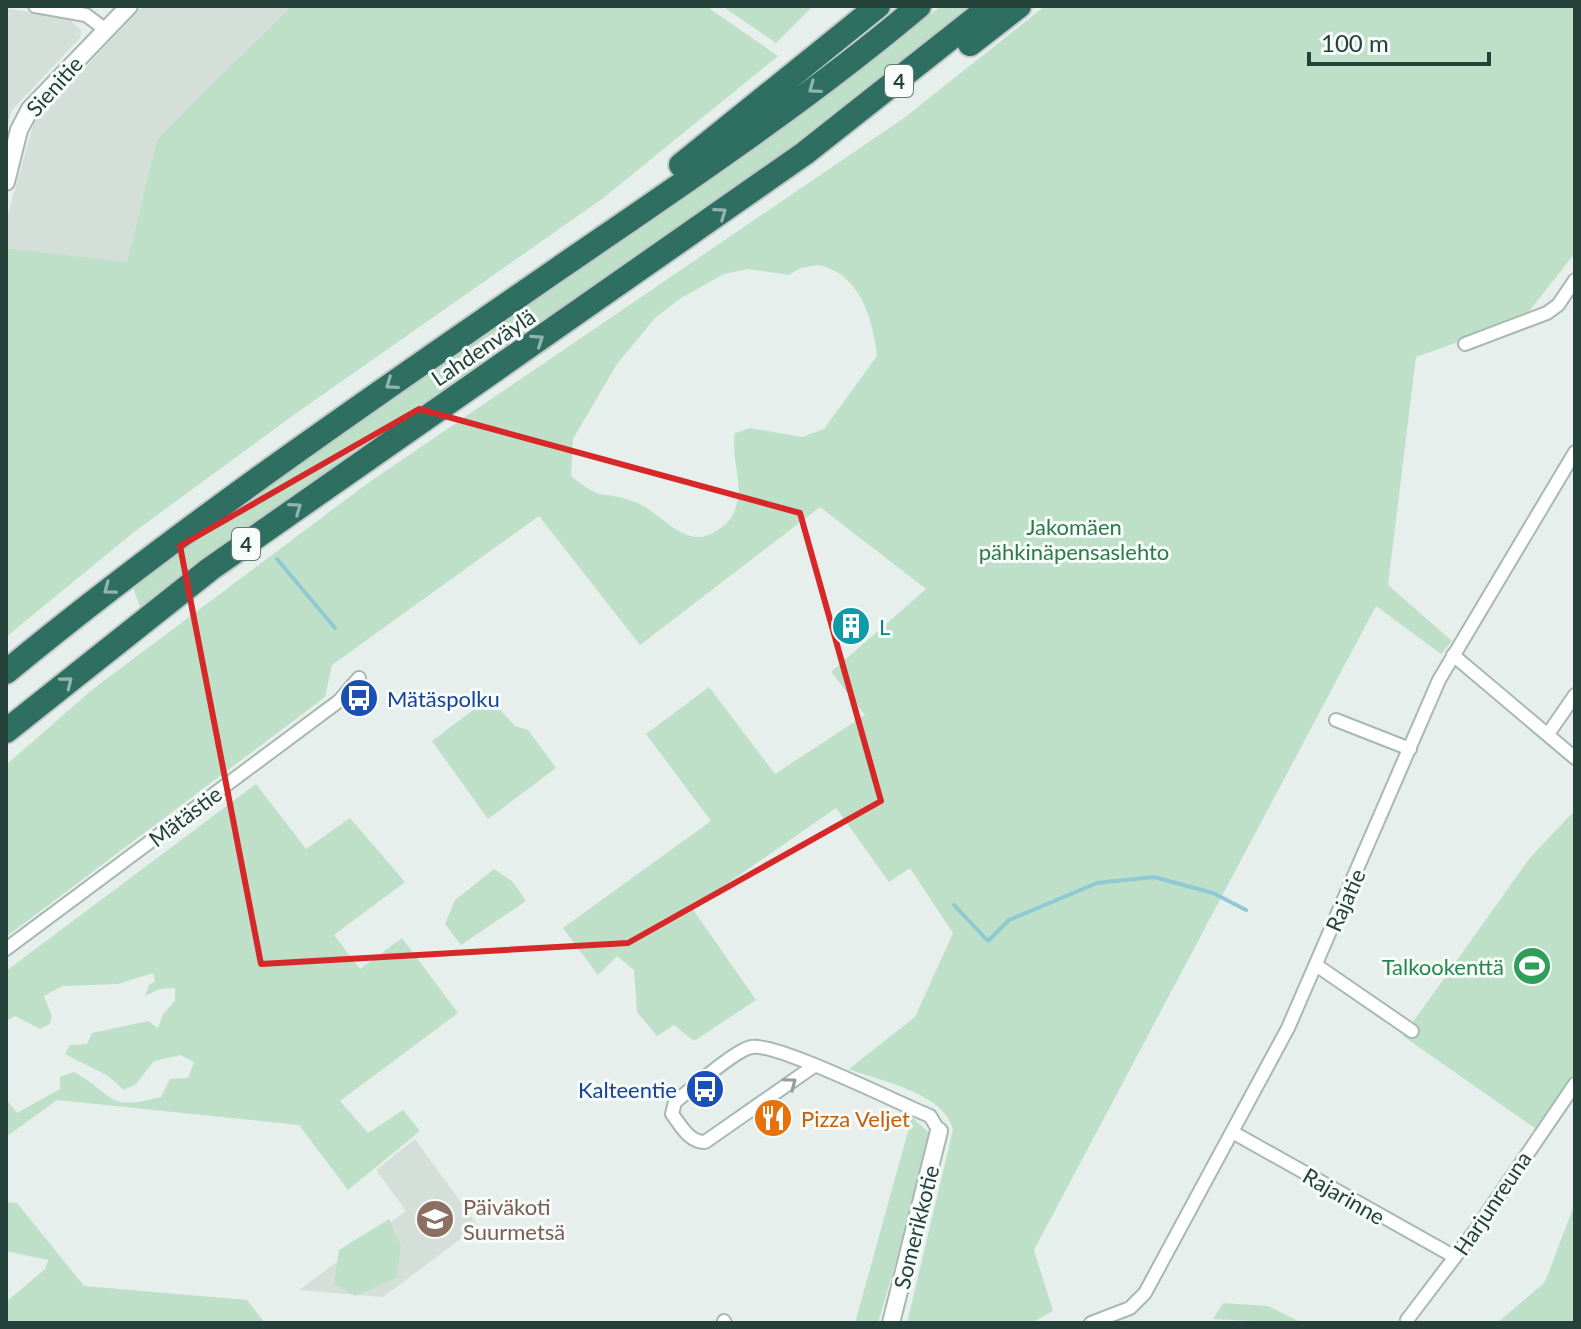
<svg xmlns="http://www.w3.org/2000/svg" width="1581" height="1329" font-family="Lato,sans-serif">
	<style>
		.built { fill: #d4dfda }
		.green { fill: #bfe0c8; fill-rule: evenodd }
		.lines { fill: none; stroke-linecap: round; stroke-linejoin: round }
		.stream { stroke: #8ec9d4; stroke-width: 4 }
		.minor-casing { stroke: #a8b8b2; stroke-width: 16 }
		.tertiary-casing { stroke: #a8b8b2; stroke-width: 20 }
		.motorway-casing { stroke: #c2cac8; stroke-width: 28 }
		.minor { stroke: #fff; stroke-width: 12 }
		.tertiary { stroke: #fff; stroke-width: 16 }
		.motorway { stroke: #2f6f62; stroke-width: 24 }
		.oneway { stroke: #93b5ae }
		.oneway2 { stroke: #92a09c }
		.marked { fill: none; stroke: #d62828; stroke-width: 6; stroke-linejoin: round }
		.labels { text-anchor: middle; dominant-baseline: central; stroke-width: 6; stroke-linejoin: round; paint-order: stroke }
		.shield { fill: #f7fbf9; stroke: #637a73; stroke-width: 2 }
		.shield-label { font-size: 20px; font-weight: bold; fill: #24423a }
		.street-label { font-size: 22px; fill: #24423a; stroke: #f7fbf9 }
		.park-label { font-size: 22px; fill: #2d7a4b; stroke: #f7fbf9 }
		.culture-label { font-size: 22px; fill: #0d838f; stroke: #f7fbf9; text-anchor: start }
		.transit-label { font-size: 22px; fill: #164399; stroke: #f7fbf9; text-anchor: start }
		.leisure-label { font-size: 22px; fill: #27864d; stroke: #f7fbf9; text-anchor: end }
		.food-label { font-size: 22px; fill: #c56008; stroke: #f7fbf9; text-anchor: start }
		.education-label { font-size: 22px; fill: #785e54; stroke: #f7fbf9; text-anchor: start }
	</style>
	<rect width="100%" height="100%" fill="#e6efeb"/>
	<!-- built -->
	<path class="built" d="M143,6H291L157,139L127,263L6,248V221L34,122Z
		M6,8L69,19L81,30L80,38L12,110L6,129Z
		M415,1139L478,1226L383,1297L299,1290L406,1211L376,1170Z"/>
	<!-- green -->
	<path class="green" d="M291,6H706L778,56L602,199L295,414L134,532L6,637V248L127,262L157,139Z
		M722,6H813L776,43Z
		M941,6H975L720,200L368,442L140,607L132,585L359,419L654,220L809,109Z
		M1045,6H1575V253L1523,319L1416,357L1388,585L1452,641L1441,654L1376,606L1034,1250L1053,1311L1031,1323H907L953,1130C945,1093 880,1081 849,1069L915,1017L953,933L910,868L889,882L836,808L692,908L756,1000L694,1041L674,1025L657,1036L637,1012L634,970L617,956L598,975L563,928L711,821L646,734L709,687L775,774L865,715L831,672L926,589L820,507L640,645L539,516L332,665L325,697L6,937V765L93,689L368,483L904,118ZM819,265C860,274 873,319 877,356L824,429L802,437L750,428L735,433C730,460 746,485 734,512C730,522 722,528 713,533C683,550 660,509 632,501C600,490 602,502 571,476L573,439L617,364L655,318L681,298L724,274L748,269L789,275L800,268Z
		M489,698L515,726L528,730L556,768L488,819L432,741Z
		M256,784L306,849L350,818L405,882L334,935L360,969L402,938L458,1013L340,1101L368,1133L403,1110L420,1131L348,1190L299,1125L57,1100L6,1137V1099L17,1113L60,1089V1077L74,1072C119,1098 106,1111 161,1097L170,1079L188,1078L194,1062L180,1055L154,1061L136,1084L124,1090L108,1076L65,1054L70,1045L87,1044L92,1033L148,1021L158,1028L163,1014L175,1001V988L160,989L145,996L149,985L155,981L153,973L118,984L62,986L44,996L52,1016L50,1024L40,1029L15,1016L6,1021V971Z
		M1575,810V1073L1536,1129L1403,1036L1529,859Z
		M494,869L513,882L526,901L461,945L445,924L455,900Z
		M912,1117L929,1133L928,1152L878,1323H855Z
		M6,1202L17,1203L84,1286L247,1300L265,1323H6V1302L45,1269L48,1260L6,1251Z
		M1575,1203V1323H1497L1545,1282Z
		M389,1219L401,1247L396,1278L355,1296L334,1284L339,1250Z
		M1223,1303L1268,1306L1302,1323L1213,1319Z"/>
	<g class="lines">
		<!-- stream -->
		<path class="stream" d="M277,559L335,628
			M954,905L988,941L1009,920L1097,883L1154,877L1213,893L1246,910"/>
		<!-- minor casing -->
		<g class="minor-casing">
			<path id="minor" d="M35,6L86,15L106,30
				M1465,344L1547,313L1558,305L1575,280
				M1453,655L1575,758
				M1336,720L1410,749
				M1548,734L1575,695
				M6,949L339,701L359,678
				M1316,965L1412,1031
				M814,1066L705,1142C689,1142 681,1126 672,1114L675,1102C692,1089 732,1052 751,1047C776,1042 898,1103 930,1116L939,1131
				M1234,1133L1455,1257
				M1407,1320L1477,1228L1575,1084
				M724,1321L725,1323
				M1091,1323L1130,1308L1145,1293L1288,1028L1439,680L1575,452"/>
		</g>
		<!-- tertiary casing -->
		<g class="tertiary-casing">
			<path id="tertiary" d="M6,182L19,130L30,109L129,6
				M891,1323L939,1131"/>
		</g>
		<!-- motorway casing -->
		<g class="motorway-casing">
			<path id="motorway" d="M970,44L1019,6
				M681,165L878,6
				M6,672C182,527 370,399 558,269C680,185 805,102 919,6
				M6,731L210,569L805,153L991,6"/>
		</g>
		<!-- minor -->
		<use href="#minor" class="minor"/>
		<!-- tertiary -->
		<use href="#tertiary" class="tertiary"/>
		<!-- motorway -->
		<use href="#motorway" class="motorway"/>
	</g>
	<!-- one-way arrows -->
	<defs><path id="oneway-chevron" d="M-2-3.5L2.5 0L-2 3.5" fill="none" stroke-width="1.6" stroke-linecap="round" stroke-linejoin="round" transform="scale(2)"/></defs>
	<g class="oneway">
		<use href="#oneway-chevron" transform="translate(814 88) rotate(144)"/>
		<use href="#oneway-chevron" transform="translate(721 213) rotate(-35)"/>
		<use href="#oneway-chevron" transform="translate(538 340) rotate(-34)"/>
		<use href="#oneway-chevron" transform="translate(391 384) rotate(145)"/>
		<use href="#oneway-chevron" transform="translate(296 508) rotate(-36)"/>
		<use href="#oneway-chevron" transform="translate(109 589) rotate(143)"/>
		<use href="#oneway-chevron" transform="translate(67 682) rotate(-39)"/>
	</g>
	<use class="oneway2" href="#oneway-chevron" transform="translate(791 1083) rotate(-37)"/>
	<!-- marked area -->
	<path class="marked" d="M419,409L800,513L881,801L628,943L261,964L180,546Z"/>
	<!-- icons -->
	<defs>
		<g id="building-disc" transform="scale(2)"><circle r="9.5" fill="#0f9aa8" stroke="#f7fbf9"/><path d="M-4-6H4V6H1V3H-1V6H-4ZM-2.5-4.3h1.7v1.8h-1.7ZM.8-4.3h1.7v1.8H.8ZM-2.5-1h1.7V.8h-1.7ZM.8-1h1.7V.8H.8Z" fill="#fff"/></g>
		<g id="bus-disc" transform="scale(2)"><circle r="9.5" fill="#1a4fb4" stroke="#f7fbf9"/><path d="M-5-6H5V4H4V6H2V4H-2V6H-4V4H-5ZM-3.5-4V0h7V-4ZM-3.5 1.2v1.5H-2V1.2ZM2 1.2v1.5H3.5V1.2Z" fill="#fff"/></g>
		<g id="stadium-disc" transform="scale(2)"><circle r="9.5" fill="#2e9e5b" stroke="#f7fbf9"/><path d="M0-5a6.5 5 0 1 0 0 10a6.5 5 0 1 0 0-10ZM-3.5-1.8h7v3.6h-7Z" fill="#fff"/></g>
		<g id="restaurant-disc" transform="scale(2)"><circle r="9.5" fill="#e8710a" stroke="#f7fbf9"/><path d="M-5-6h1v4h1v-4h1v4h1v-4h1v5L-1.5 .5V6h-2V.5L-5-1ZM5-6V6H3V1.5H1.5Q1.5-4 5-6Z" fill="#fff"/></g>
		<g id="school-disc" transform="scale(2)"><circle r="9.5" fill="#8d6e63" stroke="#f7fbf9"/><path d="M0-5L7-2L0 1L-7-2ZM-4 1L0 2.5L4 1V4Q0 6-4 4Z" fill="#fff"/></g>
	</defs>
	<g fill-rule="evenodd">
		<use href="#building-disc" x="851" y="626"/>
		<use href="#bus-disc" x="359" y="698"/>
		<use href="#stadium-disc" x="1532" y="966"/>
		<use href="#bus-disc" x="705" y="1089"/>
		<use href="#restaurant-disc" x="773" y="1118"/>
		<use href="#school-disc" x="435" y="1219"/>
	</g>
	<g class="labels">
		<!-- shield labels -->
		<g class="shield">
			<rect x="885" y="65" width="28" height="32" rx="6"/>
			<rect x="232" y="528" width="28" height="32" rx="6"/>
		</g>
		<g class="shield-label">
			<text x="899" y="81">4</text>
			<text x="246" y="544">4</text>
		</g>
		<!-- street labels -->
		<g class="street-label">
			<text transform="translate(54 86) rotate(-48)">Sienitie</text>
			<text transform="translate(483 347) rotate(-34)">Lahdenväylä</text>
			<text transform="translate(185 816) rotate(-37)">Mätästie</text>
			<text transform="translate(1345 900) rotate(-66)">Rajatie</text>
			<text transform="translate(1344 1196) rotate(30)">Rajarinne</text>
			<text transform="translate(1492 1203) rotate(-56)">Harjunreuna</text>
			<text transform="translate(916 1227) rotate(-76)">Somerikkotie</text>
		</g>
		<!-- park labels -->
		<g class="park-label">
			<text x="1074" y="526">Jakomäen<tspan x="1074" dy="25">pähkinäpensaslehto</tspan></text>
		</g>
		<!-- culture labels -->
		<g class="culture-label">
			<text x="879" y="626">L</text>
		</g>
		<!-- transit labels -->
		<g class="transit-label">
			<text x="387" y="698">Mätäspolku</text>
			<text x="677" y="1089" text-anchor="end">Kalteentie</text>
		</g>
		<!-- leisure labels -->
		<g class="leisure-label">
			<text x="1504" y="966">Talkookenttä</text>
		</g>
		<!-- food labels -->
		<g class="food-label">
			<text x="801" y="1118">Pizza Veljet</text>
		</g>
		<!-- education labels -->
		<g class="education-label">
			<text x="463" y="1206">Päiväkoti<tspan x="463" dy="25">Suurmetsä</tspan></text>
		</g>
	</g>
	<!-- border -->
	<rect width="1581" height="1329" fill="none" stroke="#24423a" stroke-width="16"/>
	<!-- scale -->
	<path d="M1309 52v12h180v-12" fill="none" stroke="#24423a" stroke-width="4"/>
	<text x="1321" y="52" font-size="24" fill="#24423a" stroke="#f7fbf9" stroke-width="6" paint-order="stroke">100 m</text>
</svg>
